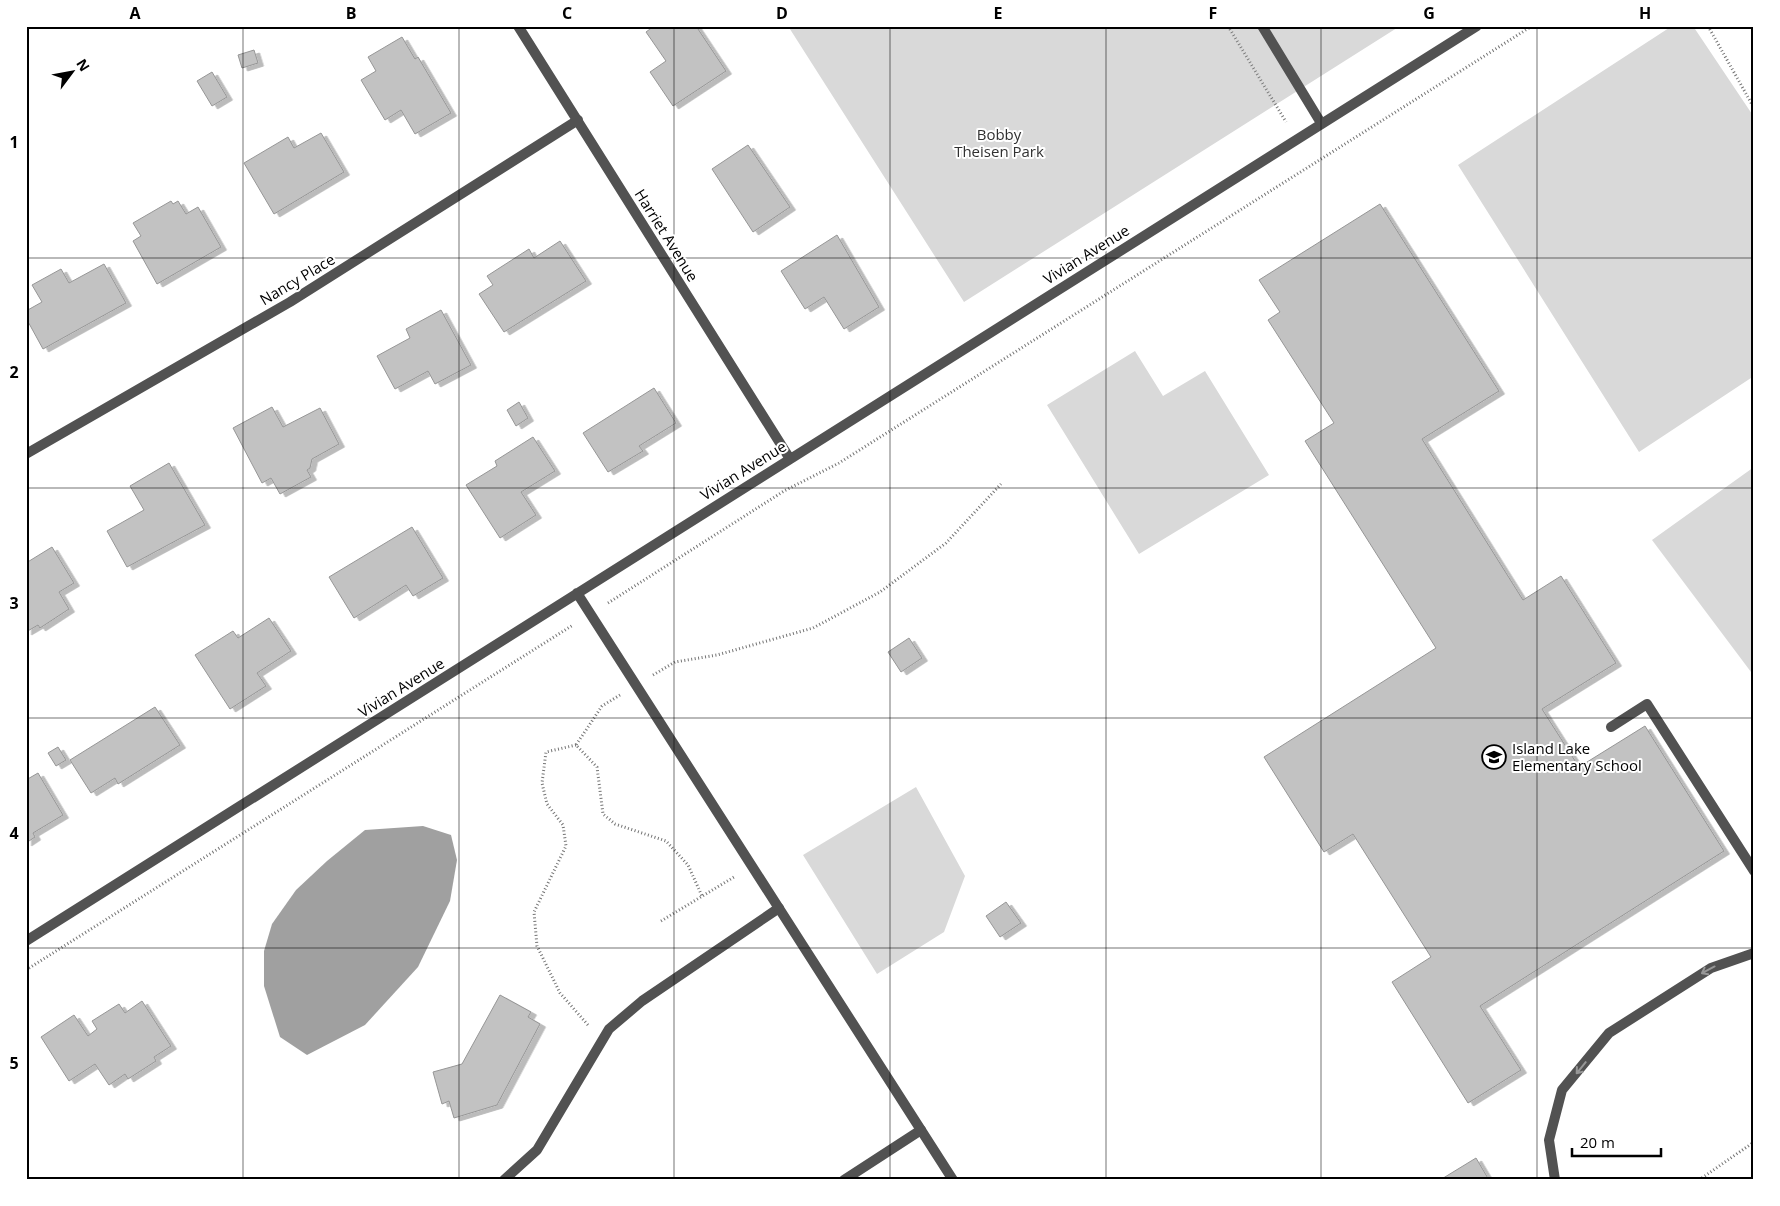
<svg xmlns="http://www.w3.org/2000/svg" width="1780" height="1206" font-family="'Open Sans',sans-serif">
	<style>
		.green { fill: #d9d9d9 }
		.water { fill: #a0a0a0 }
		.building { fill: #c2c2c2; stroke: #969696; filter: url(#shadow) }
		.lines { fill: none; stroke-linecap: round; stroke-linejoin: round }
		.path { stroke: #747474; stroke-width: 3; stroke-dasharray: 1 2.5; stroke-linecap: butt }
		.lane { stroke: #525252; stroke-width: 10 }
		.street { stroke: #525252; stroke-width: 10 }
		.oneway { stroke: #979797 }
		.grid { fill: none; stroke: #000; stroke-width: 1; stroke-opacity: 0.55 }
		.labels { text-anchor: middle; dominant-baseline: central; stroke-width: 4; stroke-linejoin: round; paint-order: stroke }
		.park-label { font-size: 15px; fill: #303030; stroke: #fff }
		.street-label { font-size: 15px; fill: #000; stroke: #fff }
		.poi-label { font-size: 15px; fill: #000; stroke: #fff; text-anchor: start }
		.neatline { fill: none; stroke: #000; stroke-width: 2 }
		.grid-label { font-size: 16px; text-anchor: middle; font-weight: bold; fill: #000 }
	</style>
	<defs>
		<filter id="shadow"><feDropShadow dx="5.5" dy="3" stdDeviation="0" flood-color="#0004"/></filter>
	</defs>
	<rect width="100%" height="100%" fill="#fff"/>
	<!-- green -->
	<path class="green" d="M788,26H1400L964,302Z
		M1672,26H1693L1754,117V376L1639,452L1458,165Z
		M1135,351L1163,396L1205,371L1269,475L1139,554L1047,405Z
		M1754,467V676L1652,540Z
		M916,787L965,876L944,932L877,974L803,855Z"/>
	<!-- water -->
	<path class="water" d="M423,826L451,835L457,860L450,901L418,967L365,1025L307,1055L280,1037L264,986V951L272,924L296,890L327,861L365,830Z"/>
	<!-- building -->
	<path class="building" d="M654,26H696L726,71L673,106L650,72L666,61L646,32Z
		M402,37L415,59L418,57L451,113L415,134L401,110L385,120L361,80L376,71L368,57Z
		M254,50L258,63L242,68L238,55Z
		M212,72L227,97L212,106L197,81Z
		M321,133L344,172L274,214L244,163L288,137L294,148Z
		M748,145L790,207L753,232L712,169Z
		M171,201L173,204L178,201L186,214L198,207L221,247L157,284L133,241L141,236L133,223Z
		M1380,204L1499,391L1422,439L1523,600L1561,576L1616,663L1542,709L1579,767L1645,726L1724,851L1480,1006L1521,1070L1468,1103L1392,982L1431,957L1353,834L1324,852L1264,757L1436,648L1305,441L1334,423L1268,320L1280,312L1259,280Z
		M837,235L879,307L844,329L824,297L805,309L781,271Z
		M560,241L586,281L504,332L479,294L493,285L487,276L529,249L534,258Z
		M104,264L126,303L43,349L26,318V311L42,302L32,285L61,269L69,283Z
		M441,310L471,365L435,384L428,371L395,389L377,356L410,338L406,329Z
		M654,388L676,423L639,446L643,451L608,472L583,433Z
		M519,402L528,418L516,426L507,410Z
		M272,407L283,427L320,408L339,444L312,459L310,468L307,470L311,477L280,494L271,478L262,483L233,428Z
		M533,437L555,471L521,492L536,515L500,538L466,485L497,466L495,461Z
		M169,463L205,525L127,567L107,531L144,510L130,486Z
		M412,527L443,578L413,596L406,585L354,618L329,577Z
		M52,547L74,583L59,592L69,609L40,628L38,625L26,632V563Z
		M269,618L291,651L257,673L266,686L230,709L195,655L233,631L238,638Z
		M909,638L922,658L901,672L888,652Z
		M155,707L180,745L118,784L115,778L91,793L70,760Z
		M58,747L66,760L56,766L48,753Z
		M38,773L63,815L33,833L35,837L26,843V780Z
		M1006,902L1021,923L1000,937L986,916Z
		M500,995L531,1012L528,1017L540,1024L497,1105L454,1118L449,1101L442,1104L433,1072L462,1064Z
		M142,1001L171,1046L154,1057L156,1061L128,1079L125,1074L109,1085L95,1064L69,1081L41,1037L74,1015L88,1036L97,1029L92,1021L119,1004L125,1013Z
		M1476,1158L1489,1180H1440Z"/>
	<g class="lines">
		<!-- path -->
		<path class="path" d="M1228,26L1286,122
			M1708,26L1754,108
			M608,603L784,491L839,463L1532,26
			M653,675L675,662L717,655L813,628L880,592L946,543L1001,484
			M620,695L602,706L576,745L597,767L603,814L615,824L666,841L688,865L702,896
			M576,745L546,752L542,783L547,804L563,825L566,846L534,912L537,946L560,993L588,1025
			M661,921L734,877
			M26,970L573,625
			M1699,1180L1754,1142"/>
		<!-- lane -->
		<path class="lane" d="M1262,26L1321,123
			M1611,727L1647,704L1754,871
			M504,1180L537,1150L609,1029L642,1001L779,908
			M844,1180L921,1130
			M1555,1180L1549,1140L1562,1090L1609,1033L1711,968L1754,953"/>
		<!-- street -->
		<path class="street" d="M518,26L790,459
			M26,454L290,302L578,120
			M577,593L953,1180
			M26,941L1477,26"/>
	</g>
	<!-- one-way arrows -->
	<defs><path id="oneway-shaft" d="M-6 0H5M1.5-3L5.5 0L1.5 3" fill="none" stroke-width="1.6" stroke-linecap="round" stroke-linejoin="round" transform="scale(1.25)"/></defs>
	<g class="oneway">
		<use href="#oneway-shaft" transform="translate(1708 970) rotate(152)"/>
		<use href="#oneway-shaft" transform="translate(1581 1068) rotate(129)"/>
	</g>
	<!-- grid -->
	<path class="grid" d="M243,26V1180M459,26V1180M674,26V1180M890,26V1180M1106,26V1180M1321,26V1180M1537,26V1180M26,258H1754M26,488H1754M26,718H1754M26,948H1754"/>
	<!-- icons -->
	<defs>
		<g id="school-ring" transform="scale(1.25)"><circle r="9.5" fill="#fff" stroke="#000" stroke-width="1.5"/><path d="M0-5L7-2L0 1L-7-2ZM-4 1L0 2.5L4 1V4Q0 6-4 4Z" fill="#000"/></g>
	</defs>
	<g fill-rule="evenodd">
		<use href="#school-ring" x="1494" y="757"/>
	</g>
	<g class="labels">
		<!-- park labels -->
		<g class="park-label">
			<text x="999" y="134">Bobby<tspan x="999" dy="17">Theisen Park</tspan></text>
		</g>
		<!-- street labels -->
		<g class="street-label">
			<text transform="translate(667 235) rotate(58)">Harriet Avenue</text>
			<text transform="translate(1086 254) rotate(-32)">Vivian Avenue</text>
			<text transform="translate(297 279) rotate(-31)">Nancy Place</text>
			<text transform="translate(743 470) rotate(-32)">Vivian Avenue</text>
			<text transform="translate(401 687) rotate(-32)">Vivian Avenue</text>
		</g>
		<!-- poi labels -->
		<g class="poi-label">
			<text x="1512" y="748">Island Lake<tspan x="1512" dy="17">Elementary School</tspan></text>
		</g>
	</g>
	<!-- border -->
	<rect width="1780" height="1206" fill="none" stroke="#ffffff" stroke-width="55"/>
	<!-- north arrow -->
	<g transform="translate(72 72) rotate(58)" stroke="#ffffff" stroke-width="4" paint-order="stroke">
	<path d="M0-4L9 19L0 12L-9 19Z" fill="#000000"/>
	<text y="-8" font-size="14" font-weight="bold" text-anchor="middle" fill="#000000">N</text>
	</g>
	<!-- scale -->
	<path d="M1572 1148v8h89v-8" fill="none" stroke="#000000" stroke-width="2.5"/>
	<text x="1580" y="1148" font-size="15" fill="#000000" stroke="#ffffff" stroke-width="4" paint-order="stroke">20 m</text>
	<rect x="28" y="28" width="1724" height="1150" class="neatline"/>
	<g class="grid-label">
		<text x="135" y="19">A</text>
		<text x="351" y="19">B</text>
		<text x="567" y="19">C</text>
		<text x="782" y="19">D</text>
		<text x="998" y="19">E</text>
		<text x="1213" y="19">F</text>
		<text x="1429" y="19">G</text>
		<text x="1645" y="19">H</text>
		<text x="14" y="148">1</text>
		<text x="14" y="378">2</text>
		<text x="14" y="609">3</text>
		<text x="14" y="839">4</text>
		<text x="14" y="1069">5</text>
	</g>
</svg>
